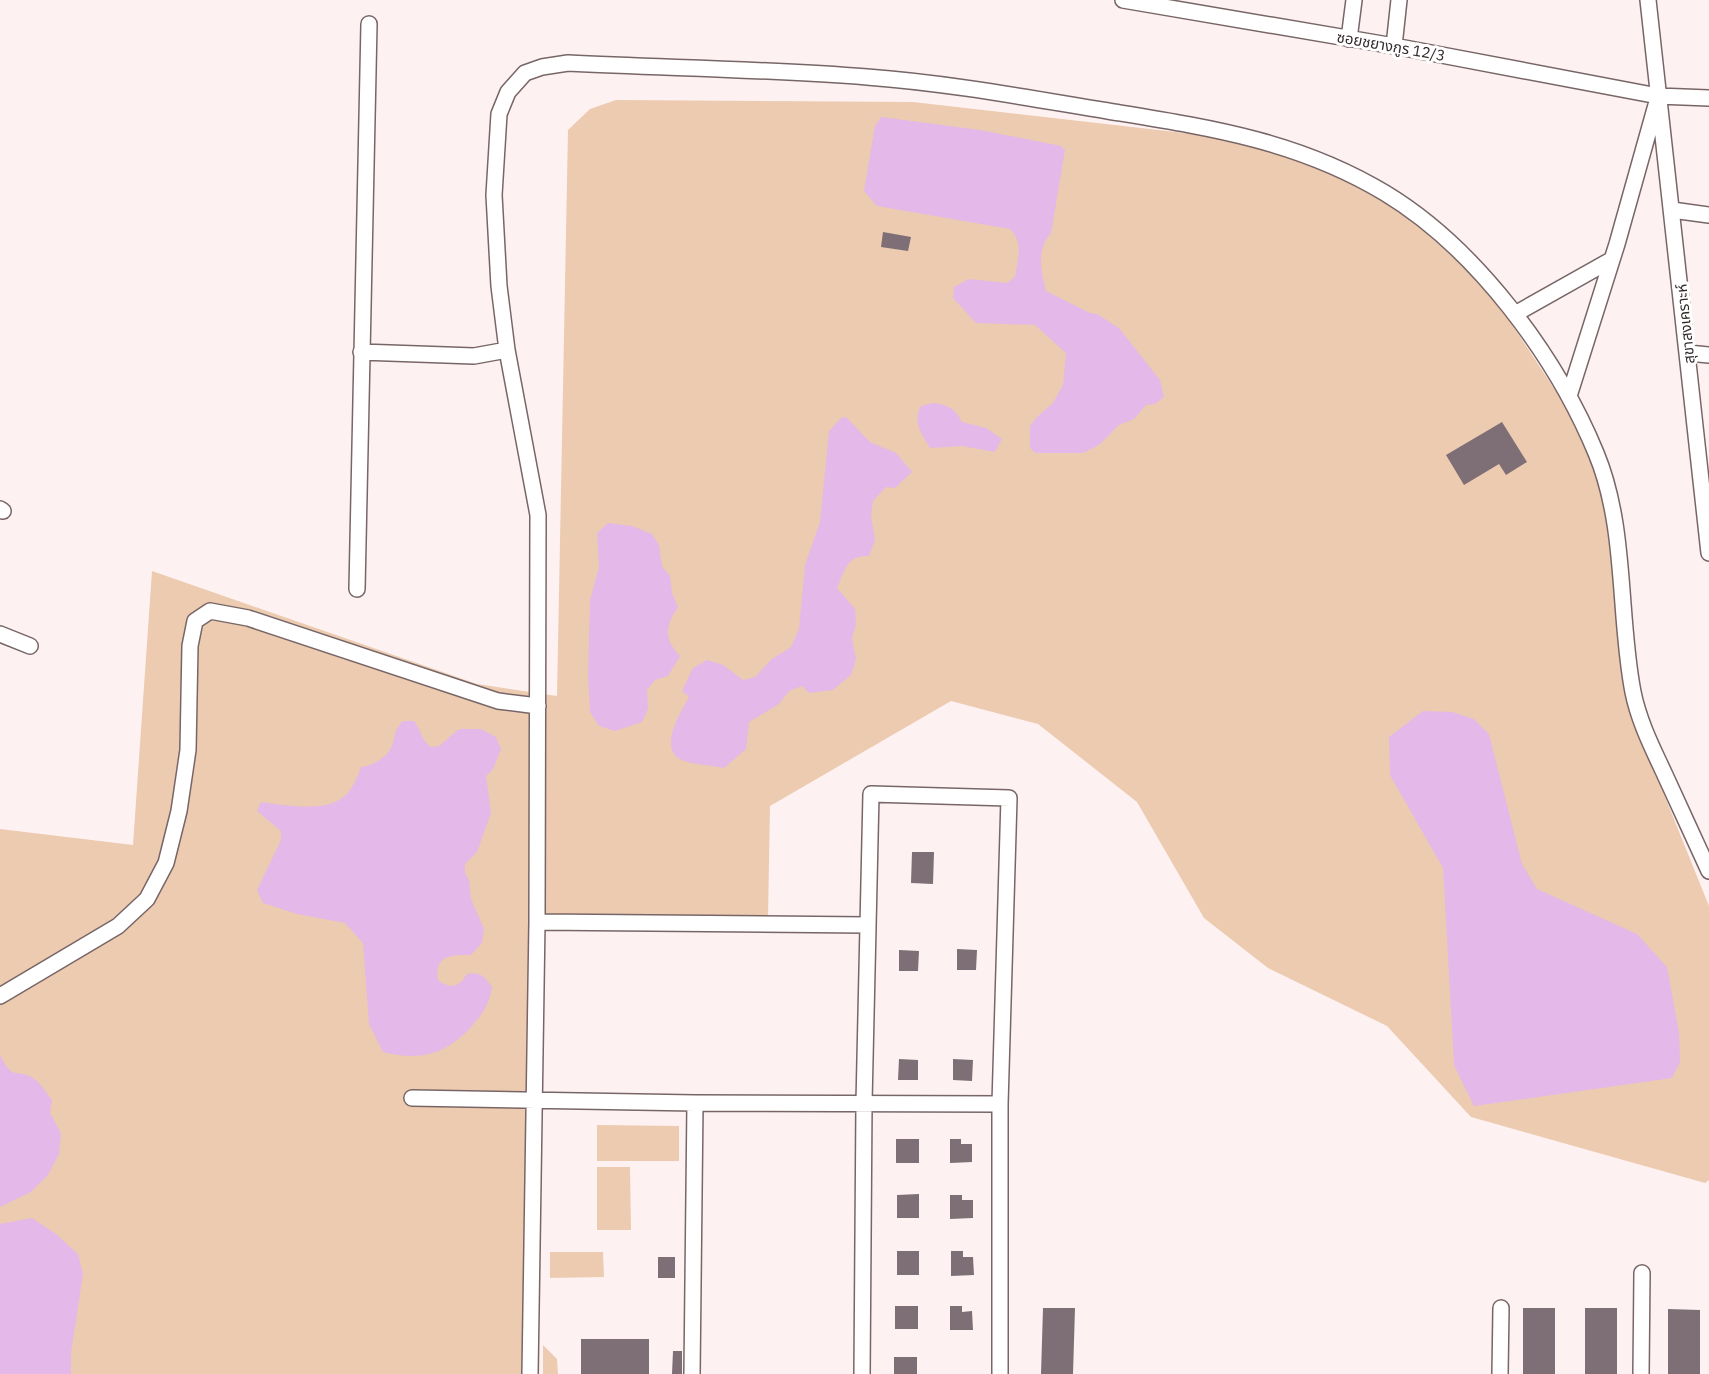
<svg xmlns="http://www.w3.org/2000/svg" width="1709" height="1374" font-family="'IBM Plex Sans','Noto Sans Thai',sans-serif">
	<style>
		.green { fill: #eccbb0 }
		.water { fill: #e4b8e8 }
		.building { fill: #7e6e75 }
		.lines { fill: none; stroke-linecap: round; stroke-linejoin: round }
		.minor-casing { stroke: #786667; stroke-width: 18 }
		.minor { stroke: #fff; stroke-width: 15 }
		.labels { text-anchor: middle; dominant-baseline: central; stroke-width: 6; stroke-linejoin: round; paint-order: stroke }
		.street-label { font-size: 15px; fill: #322a2b; stroke: #fff }
	</style>
	<rect width="100%" height="100%" fill="#fef1f2"/>
	<!-- green -->
	<path class="green" d="M616,100L913,102L1211,136L1260,146L1301,160L1344,179L1383,201L1418,226L1466,269L1507,317L1563,402L1589,454L1600,484L1606,517L1622,662L1640,735L1709,906V1180L1705,1183L1471,1117L1387,1026L1268,968L1204,918L1137,802L1038,724L951,701L770,806L768,917L529,916L523,1374H0V829L133,845L152,571L477,684L557,696L568,130L590,109Z
		M597,1125L679,1126V1161H597Z
		M597,1167H630L631,1230H597Z
		M550,1252H603L604,1277L550,1278Z
		M543,1345L557,1359L558,1374H543Z"/>
	<!-- water -->
	<path class="water" d="M881,117L980,130L1061,146L1065,150L1051,233C1036,250 1041,271 1046,291L1090,313L1097,314L1119,328L1160,380L1164,397L1155,404L1146,405L1134,419L1119,425L1099,445L1083,453H1036L1030,448V426L1037,417L1053,403L1063,385L1066,353L1035,325L976,323L953,298L954,287L969,279L1007,283L1015,277C1018,258 1024,243 1010,229L877,206L864,191L875,126Z
		M933,403C948,405 955,408 962,422L986,428L1002,439L995,452L962,446L930,448C922,434 912,422 921,406Z
		M846,417L870,442L896,453L912,472L895,488L886,487L873,501L871,515L875,540L869,556C847,555 845,570 837,588L855,609L856,624L852,638L856,659L851,675L833,690L809,693L802,686L789,691L779,704L749,722L746,749L724,768C711,765 694,765 682,760C657,749 681,712 689,697L682,691L693,668L707,660L723,665L743,680L755,677L772,659L791,647L799,629L805,565L820,522L829,431L841,418Z
		M608,523L632,526L652,534L659,545L662,566L670,576L672,593L678,607C665,627 663,638 680,656L668,676L655,680L647,690L648,709L642,722L615,731L599,726L590,712L588,676L590,600L599,567L597,533Z
		M1423,711L1452,712L1474,719L1489,734L1522,864L1537,889L1637,934L1667,967L1679,1033L1680,1062L1672,1078L1474,1106L1454,1065L1443,868L1390,775L1389,737Z
		M403,721H414C422,731 421,740 431,747L439,746L459,729H481L496,737L501,749L493,769L486,776L491,813L477,852L465,864V873L469,880L471,899L484,929L482,943L471,955C451,955 434,955 438,980C452,990 458,987 467,974C480,971 485,977 492,987C490,1003 482,1015 471,1027C445,1055 420,1061 383,1052L369,1024L363,943L345,923L297,914L263,903L257,890L281,840V831L257,811L261,802C284,805 321,812 341,799C351,793 357,778 361,767C372,766 386,758 391,748C396,737 393,731 403,721Z
		M0,1055C14,1083 15,1067 33,1078C41,1083 46,1093 52,1100L50,1113L61,1133L59,1154L48,1175L31,1192L0,1207Z
		M32,1218L56,1234L78,1254L83,1274L71,1353V1374H0V1224Z"/>
	<!-- building -->
	<path class="building" d="M883,232L911,237L908,251L881,247Z
		M1502,422L1527,462L1506,475L1499,464L1464,485L1446,455Z
		M912,852H934L933,884L911,883Z
		M957,949L977,950L976,970H957Z
		M899,950L919,951L918,971H899Z
		M899,1059L918,1060V1080H898Z
		M953,1059L973,1060L972,1081L953,1080Z
		M896,1139H919V1163H896Z
		M950,1139H961V1144H972V1162L950,1163Z
		M919,1194V1218H897V1195Z
		M950,1195H962V1200H973V1218L950,1219Z
		M897,1251H919V1275H897Z
		M951,1251H963V1257H973L974,1275L951,1276Z
		M658,1257H675V1278H658Z
		M895,1306H918V1329H895Z
		M950,1306H962V1312L972,1311L973,1330H950Z
		M1043,1308H1075L1073,1374H1041Z
		M1523,1308H1555V1374H1523Z
		M1585,1308H1617V1374H1585Z
		M1668,1309L1700,1310V1374H1668Z
		M581,1339H649V1374H581Z
		M673,1351H682V1374H672Z
		M894,1357H917V1374H894Z"/>
	<g class="lines">
		<!-- minor casing -->
		<g class="minor-casing">
			<path id="minor" d="M1123,0L1394,46L1658,96L1709,98
				M1648,0L1709,553
				M1349,39L1354,0
				M1394,46L1399,0
				M1672,210L1709,215
				M1515,314L1611,260
				M361,352L474,356L507,350
				M1688,353L1709,355
				M1569,396L1617,244L1656,105
				M0,509L3,511
				M357,589L369,24
				M0,634L30,646
				M537,922L867,925
				M0,996L118,926L147,899L166,863L179,811L188,750L190,646L195,621L210,611L248,618L498,701L538,706
				M412,1098L695,1103L1000,1104
				M530,1374L537,922L538,515L507,350L499,286L494,195L499,114L508,92L525,73L542,67L568,63C668,68 768,69 867,77C948,83 1028,98 1108,111C1206,127 1297,140 1385,193C1476,248 1556,356 1596,453C1627,527 1618,615 1633,692C1639,722 1653,749 1665,775C1680,807 1694,839 1709,871
				M692,1374L695,1103
				M862,1374L864,1103L871,794L1009,798L1000,1104V1374
				M1500,1374L1501,1308
				M1641,1374L1642,1273"/>
		</g>
		<!-- minor -->
		<use href="#minor" class="minor"/>
	</g>
	<g class="labels">
		<!-- street labels -->
		<g class="street-label">
			<text transform="translate(1391 46) rotate(10)">ซอยชยางกูร 12/3</text>
			<text transform="translate(1685 324) rotate(-96)">สุขาสงเคราะห์</text>
		</g>
	</g>
</svg>
